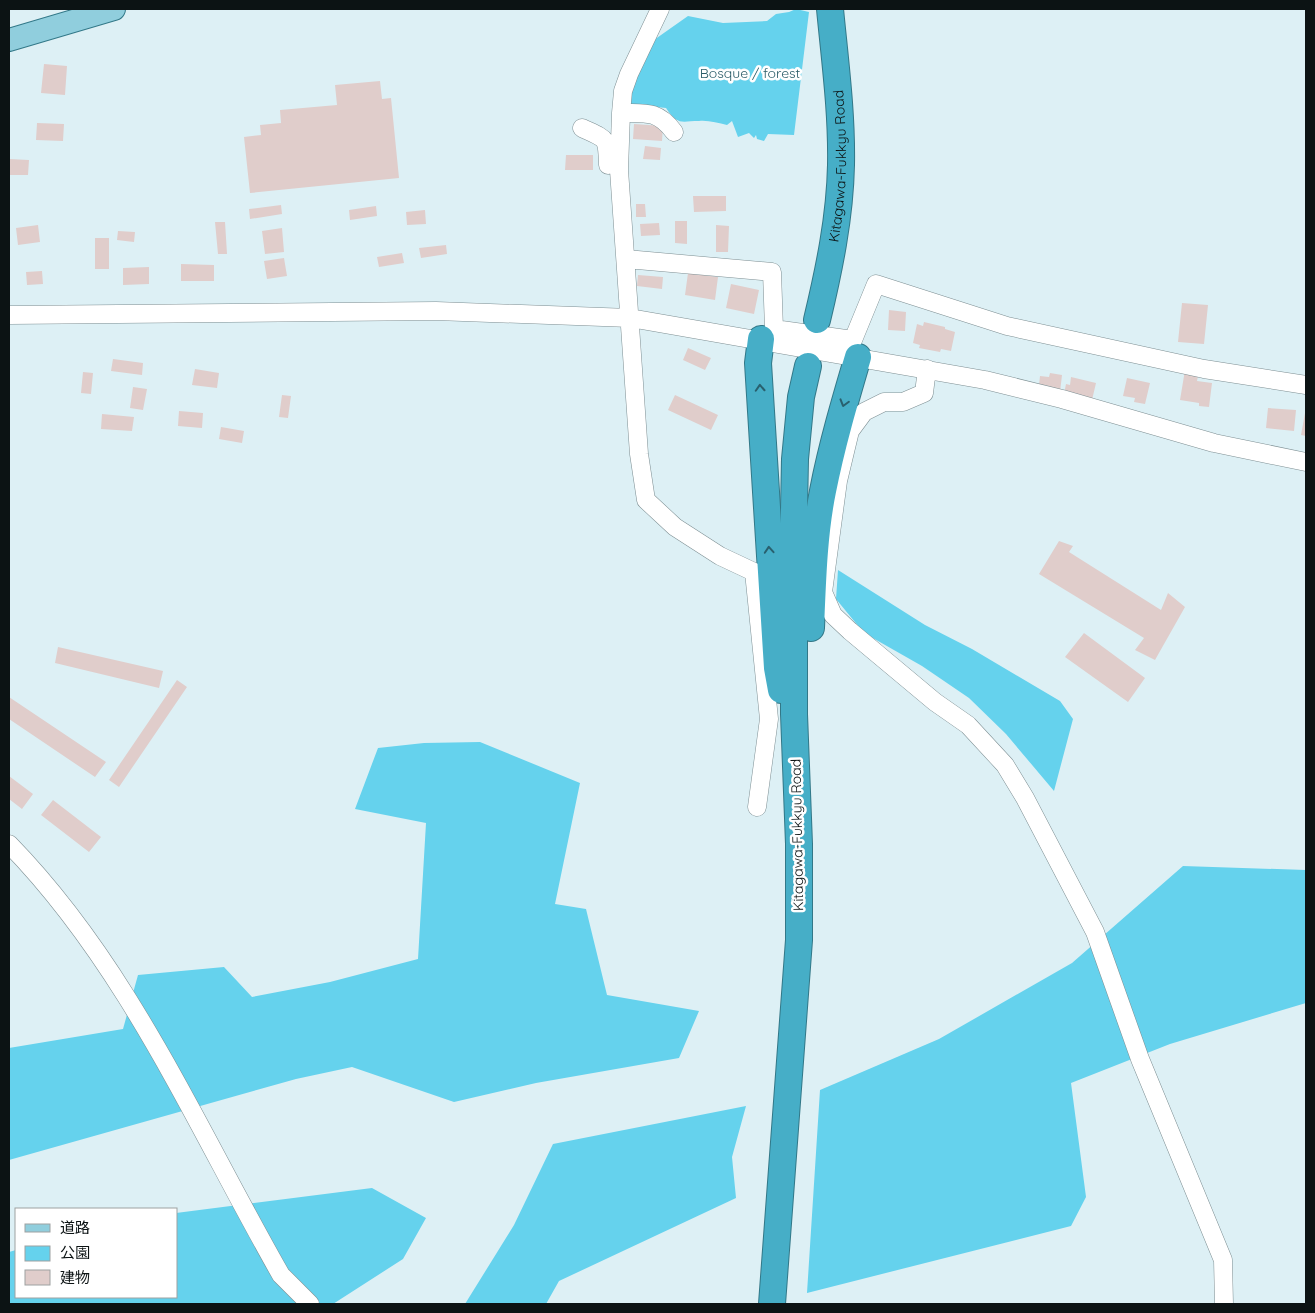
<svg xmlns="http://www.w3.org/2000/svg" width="1315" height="1313" font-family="Quicksand,'Noto Sans JP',sans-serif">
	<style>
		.green { fill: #65d2ed }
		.building { fill: #e0cdcb }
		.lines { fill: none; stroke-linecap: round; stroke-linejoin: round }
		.minor-casing { stroke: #7e8f93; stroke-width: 19 }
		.major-casing { stroke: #327888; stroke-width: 24 }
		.highway-casing { stroke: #327888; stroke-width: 28 }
		.minor { stroke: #fff; stroke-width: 18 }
		.major { stroke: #90cedd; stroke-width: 22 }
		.highway { stroke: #46aec7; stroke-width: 26 }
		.oneway { stroke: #29606e }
		.labels { text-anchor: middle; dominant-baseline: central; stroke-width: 5; stroke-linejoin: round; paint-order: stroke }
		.park-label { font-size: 14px; fill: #295b67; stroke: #fff }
		.street-label { font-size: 14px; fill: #0c1314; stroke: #fff }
	</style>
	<rect width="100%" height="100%" fill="#ddf0f5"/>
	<!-- green -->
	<path class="green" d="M796,9L809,12L794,135L768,134L764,141L757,139L756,135L754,138L749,133L738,137L732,121L727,125C718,123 708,120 699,121C681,121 678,126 666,108L638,105L617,118L644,47L688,16L723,23L767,21L776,14L789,12Z
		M838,570L925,625L972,649L1060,701L1073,719L1054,791L1006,734L969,698L922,666L864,633L836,599Z
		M480,742L580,783L555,904L586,909L607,995L699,1011L679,1058L536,1083L454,1102L352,1067L296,1079L9,1160V1048L123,1029L138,975L224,967L252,997L330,982L418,959L426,823L355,809L378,748L424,743Z
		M1183,866L1306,870V1003L1170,1044L1071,1083L1086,1197L1071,1226L807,1293L820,1090L939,1039L1072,963Z
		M746,1106L732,1157L736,1198L559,1281L546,1304H465L514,1225L553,1144Z
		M372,1188L426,1218L403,1259L333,1304H9V1252L16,1250V1297H176V1213Z"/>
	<!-- building -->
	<path class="building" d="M44,64L67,66L65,95L41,93Z
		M380,81L382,99L391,98L399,178L250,193L244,137L261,135L260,125L281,123L280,110L337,105L335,85Z
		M37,123L64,124L63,141L36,140Z
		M634,124L663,126L662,141L633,139Z
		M645,146L661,148L660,160L643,159Z
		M566,155H593V170H565Z
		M9,159L29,160L28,175H9Z
		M693,196H726V211L694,212Z
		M636,204H645L646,217H636Z
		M281,205L282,214L250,219L249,209Z
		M376,206L377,216L350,220L349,210Z
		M425,210L426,224L407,225L406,212Z
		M675,221H687V244L675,243Z
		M215,222H225L227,254H218Z
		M659,223L660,235L641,236L640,224Z
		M38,225L40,242L18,245L16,228Z
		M716,225L729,226L728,252H716Z
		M282,228L284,252L265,254L262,231Z
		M118,231L135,232L134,242L117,240Z
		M95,238H109V269H95Z
		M446,245L447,254L421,258L419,248Z
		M402,253L404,263L379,267L377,257Z
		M284,258L287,276L267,279L264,261Z
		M181,264L214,265V281H181Z
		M149,267V284L123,285V268Z
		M42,271L43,284L27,285L26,272Z
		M688,273L718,277L715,300L685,295Z
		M638,275L663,277L662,289L637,286Z
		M731,284L759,290L754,314L726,308Z
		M1182,303L1208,305L1204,344L1178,342Z
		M889,310L906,312L905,331L888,330Z
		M924,322L945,327V329L955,332L951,351L941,349L940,352L919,348L920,345L913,343L917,324L923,326Z
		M688,348L711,358L705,370L683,360Z
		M113,359L143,363L142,375L111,371Z
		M195,369L219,373L217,388L192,385Z
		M1185,370L1199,371L1197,381L1212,383L1209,407L1199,406V403L1180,400Z
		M83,372L93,373L91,394L81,393Z
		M1050,373L1062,375L1060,392L1048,390L1049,386L1039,385L1040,376L1049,377Z
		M1071,377L1096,383L1092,400L1064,394L1066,384L1070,385Z
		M1127,378L1150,383L1145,404L1134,402L1135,398L1123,396Z
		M133,387L147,389L143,410L130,408Z
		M282,395L291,396L288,418L279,417Z
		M675,395L718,415L711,430L668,410Z
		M1268,408L1296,410L1294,431L1266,428Z
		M179,411L203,413L202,428L178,426Z
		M1305,413H1306V436L1301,435Z
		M102,414L134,417L132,431L101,429Z
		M221,427L244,431L242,443L219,439Z
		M1059,541L1073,546L1069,552L1161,610L1168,593L1185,607L1155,660L1135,650L1144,638L1039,574Z
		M1084,633L1145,678L1128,702L1065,657Z
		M58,647L163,671L159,688L55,663Z
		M177,680L187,687L119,787L109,780Z
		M9,697L106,762L95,777L9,719Z
		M9,776L33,794L22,809L9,799Z
		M53,800L101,837L89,852L41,815Z"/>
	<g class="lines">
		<!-- minor casing -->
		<g class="minor-casing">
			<path id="minor" d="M660,9L629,74L623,91L621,113L619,170L639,454L646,500L675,527L720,556L754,572L769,719L757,807
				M621,113C645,113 658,110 674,132
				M582,128C608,140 607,137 608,165
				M626,259L772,272L774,329L853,340L876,284L1007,326L1204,369L1306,385
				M9,315L436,311L630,318L985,380L1062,399L1214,443L1306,462
				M927,369L924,393L903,402H884L864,412L850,431L838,481L823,592L833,615L850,631L935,702L968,725L1005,765L1025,798L1095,932L1140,1059L1223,1260L1224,1304
				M9,844C129,967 197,1128 281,1275L310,1304"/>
		</g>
		<!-- major casing -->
		<g class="major-casing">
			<path id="major" d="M9,40L114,9"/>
		</g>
		<!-- highway casing -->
		<g class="highway-casing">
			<g id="highway">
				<path id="s1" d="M817,320C829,270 840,217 841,165C842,113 835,61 830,9"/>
				<path d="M761,339L758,363L777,668L781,690"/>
				<path d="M811,628C813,583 814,535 823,491C832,445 845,401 858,357"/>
				<path d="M772,1304L799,940V844L794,714V510L795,459L801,397L808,366"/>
			</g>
		</g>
		<!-- minor -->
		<use href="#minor" class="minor"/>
		<!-- major -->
		<use href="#major" class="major"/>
		<!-- highway -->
		<use href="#highway" class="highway"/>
	</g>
	<!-- one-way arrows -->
	<defs><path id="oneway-chevron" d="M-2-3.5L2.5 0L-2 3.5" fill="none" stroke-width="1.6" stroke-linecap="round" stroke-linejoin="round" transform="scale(1.25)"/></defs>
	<g class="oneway">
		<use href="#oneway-chevron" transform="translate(760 388) rotate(-93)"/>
		<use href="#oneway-chevron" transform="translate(844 403) rotate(106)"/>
		<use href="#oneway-chevron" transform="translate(769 550) rotate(-94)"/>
	</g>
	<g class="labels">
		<!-- park labels -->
		<g class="park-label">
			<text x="750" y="73">Bosque / forest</text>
		</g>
		<!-- street labels -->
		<g class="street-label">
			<text stroke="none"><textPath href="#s1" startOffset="156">Kitagawa-Fukkyu Road</textPath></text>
			<text transform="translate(797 835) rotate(-91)">Kitagawa-Fukkyu Road</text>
		</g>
	</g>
	<!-- border -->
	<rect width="1315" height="1313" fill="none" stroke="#0c1314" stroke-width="20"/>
	<!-- legend -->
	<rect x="15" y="1208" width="162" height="90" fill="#ffffff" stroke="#9ea1a1"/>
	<rect x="25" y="1224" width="25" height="8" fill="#90cedd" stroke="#9ea1a1"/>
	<text x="60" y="1233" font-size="15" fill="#0c1314">道路</text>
	<rect x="25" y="1246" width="25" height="15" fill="#65d2ed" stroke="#9ea1a1"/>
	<text x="60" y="1258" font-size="15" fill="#0c1314">公園</text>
	<rect x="25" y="1270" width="25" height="15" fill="#e0cdcb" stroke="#9ea1a1"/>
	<text x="60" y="1283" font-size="15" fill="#0c1314">建物</text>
</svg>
